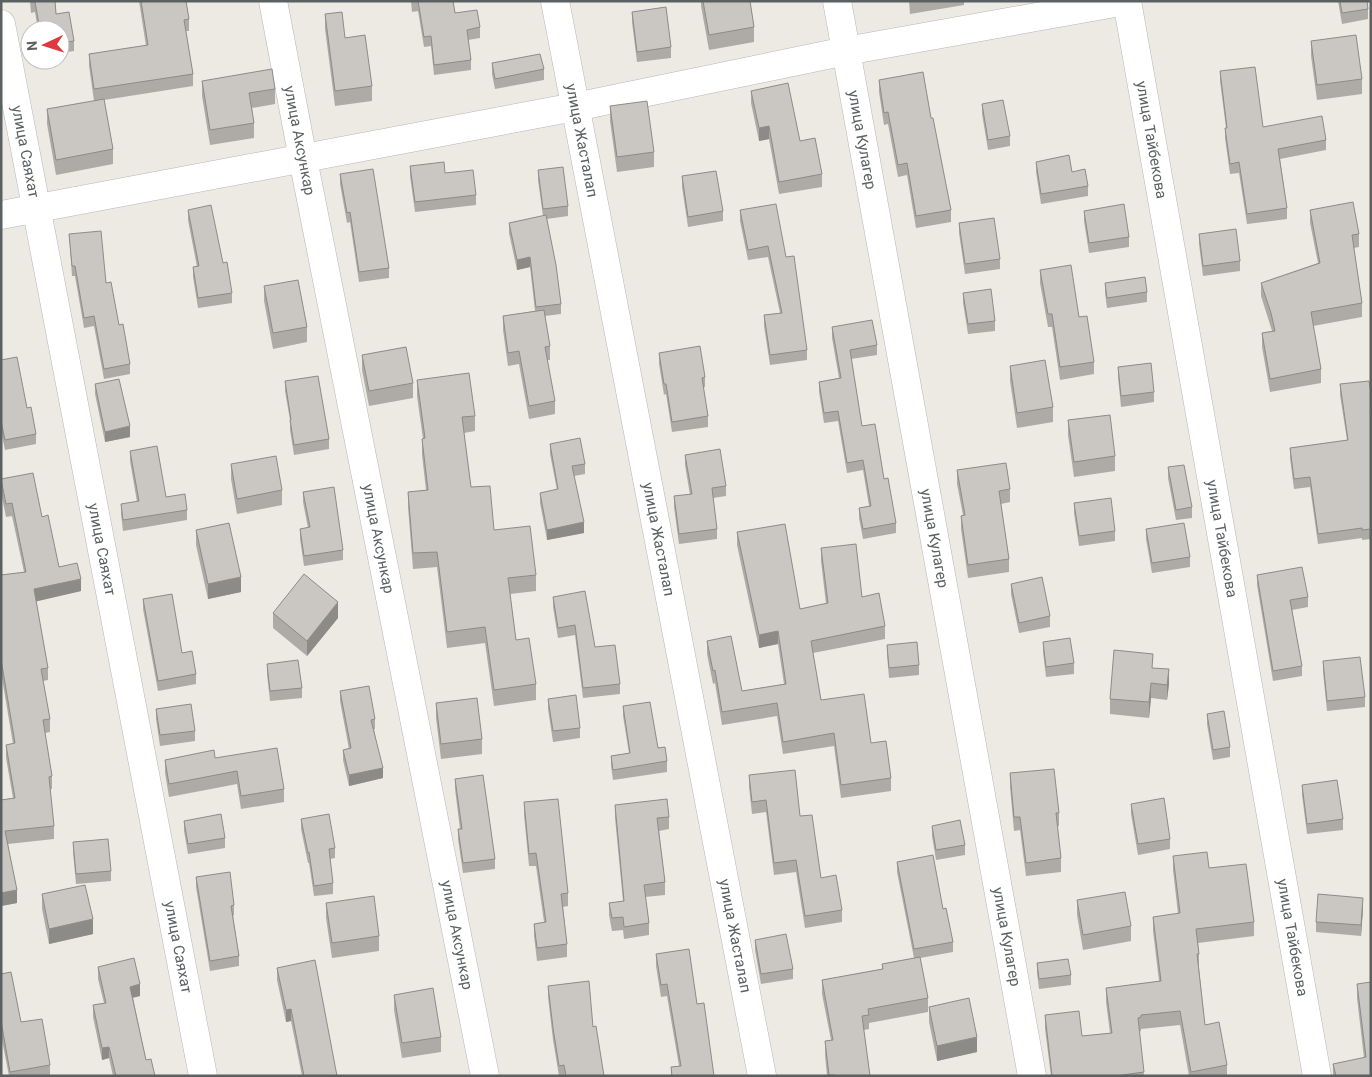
<svg xmlns="http://www.w3.org/2000/svg" width="1372" height="1077" font-family="Roboto,sans-serif">
	<style>
		.lines { fill: none; stroke-linecap: round; stroke-linejoin: round }
		.minor-casing { stroke: #b4b6ba; stroke-width: 29 }
		.minor { stroke: #fff; stroke-width: 28 }
		.wall { fill: #aeaba7 }
		.shaded-wall { fill: #8d8b88 }
		.building { fill: #cac7c2; stroke: #8d8b88 }
		.labels { text-anchor: middle; dominant-baseline: central; stroke-width: 4.5; stroke-linejoin: round; paint-order: stroke }
		.street-label { font-size: 15px; fill: #5b6063; stroke: #fff }
	</style>
	<rect width="100%" height="100%" fill="#edeae3"/>
	<g class="lines">
		<!-- minor casing -->
		<g class="minor-casing">
			<g id="minor">
				<path id="s1" d="M273,1L303,159L485,1076"/>
				<path id="s2" d="M555,1L762,1076"/>
				<path id="s3" d="M837,1L1032,1076"/>
				<path id="s4" d="M1127,1L1317,1076"/>
				<path id="s5" d="M1,24L203,1076"/>
				<path d="M1,215L575,107L846,51L1126,1"/>
			</g>
		</g>
		<!-- minor -->
		<use href="#minor" class="minor"/>
	</g>
	<!-- wall -->
	<path class="wall" d="M30,1H55L56,14L74,41V51L60,53V30H38L35,12L31,13Z
		M139,1H186L189,19V31H186L193,74V86L104,100L113,149V164L56,175L47,124V109L94,101L89,66V54L146,46Z
		M411,1H453L455,13L480,27V38L468,40L471,60V70L434,75L431,46L424,47L418,11L412,12Z
		M701,1H750L754,27V42L709,50L701,6Z
		M909,1H964V5L910,14Z
		M1338,1H1367L1368,9V19L1342,24Z
		M632,12L671,47V58L637,62L632,22Z
		M325,14L345,38L372,86V101L335,106L325,29Z
		M1311,41L1362,79V94L1317,100L1311,56Z
		M492,63L544,69V80L495,89L492,74Z
		M1220,71L1263,127L1326,140V150L1280,159L1287,208V219L1247,224L1239,173L1230,174L1225,138V128H1226L1220,81Z
		M879,80L931,118L951,210V222L916,228L907,175L898,177L888,124L884,125L879,92Z
		M202,81L275,89V104L252,108L254,123V138L210,145L202,96Z
		M751,91L822,174V187L779,194L769,139L759,141L751,103Z
		M982,104L1010,136V146L988,150L982,114Z
		M610,106L654,152V167L617,172L610,121Z
		M1036,162L1072,172L1088,186V196L1041,204L1036,172Z
		M410,166L445,173L476,195V205L415,212L410,176Z
		M538,170L568,206V216L547,219L561,304V314L545,316L550,346V360H547L555,401V414L529,419L519,364L508,366L503,330V316L535,311L530,267L517,270L509,233V223L543,216L538,180Z
		M340,174L389,268V278L359,282L350,222L347,223L340,184Z
		M682,176L723,211V221L688,227L682,187Z
		M188,210L223,263L232,293V303L198,308L193,277V267H197L188,220Z
		M740,210L786,257L807,350V360L770,365L764,326V315L780,313L768,257L748,260L740,221Z
		M1310,210L1359,234V247L1354,248L1362,303V317L1313,326L1321,369V383L1270,392L1262,347V333L1272,331L1261,296V283L1318,263L1310,223Z
		M1084,211L1129,237V247L1089,253L1084,221Z
		M959,223L1000,259V269L965,274L959,233Z
		M69,234L106,283L130,364V374L104,379L94,326L84,328L75,276H72Z
		M1199,234L1240,261V271L1203,276L1199,244Z
		M1040,270L1094,362V374L1060,380L1052,327H1048L1040,283Z
		M1105,283L1147,292V302L1107,308L1105,293Z
		M264,286L307,327V342L273,349L264,301Z
		M963,293L995,321V331L968,334L963,303Z
		M832,327L877,345V355L851,359L862,426L884,479L896,523V533L863,539L859,518V508L869,506L863,470L847,473L838,421L824,423L819,392V382L839,378L832,338Z
		M659,353L705,377V387L703,388L708,416V427L672,432L666,394L664,395L659,364Z
		M362,355L413,383V398L369,406L362,370Z
		M1,360L27,408L36,434V444L5,450L1,431Z
		M1010,366L1053,407V422L1017,428L1010,381Z
		M1118,367L1154,392V402L1121,407L1118,377Z
		M417,380L475,416V431L464,433L471,487L494,530L536,575V591L510,594L516,640L536,684V700L494,706L485,643L447,648L437,567L413,569L408,507V492L426,490L422,455V439H423L417,396Z
		M285,381L329,439V449L294,455L290,430V420L285,391Z
		M95,384L130,437L105,442L95,394Z
		M1340,384L1371,393V539L1362,540V538L1318,544L1310,487L1294,489L1290,458V448L1347,440L1340,395Z
		M1068,420L1115,456V471L1074,477L1068,435Z
		M550,444L585,464V474L574,476L584,533L547,540L540,503V493L557,490L550,454Z
		M130,451L166,497L187,510V520L123,531L121,514V504L137,502L130,461Z
		M685,455L726,486V496L713,498L717,529V539L679,544L674,507V496L690,495L685,465Z
		M231,464L282,490V505L237,514L231,479Z
		M1168,467L1192,507V518L1176,520L1168,478Z
		M957,470L1010,489V502L1001,504L1009,559V572L968,578L961,529V516L963,515L957,484Z
		M1,479L42,517L59,567L81,591L36,601L48,668V680L43,681L50,719V732L45,733L52,776V789H50L54,826V839L8,844L17,903L1,906V800L13,798L6,758V745L13,744L1,672V575L24,572L12,516L6,517L1,492Z
		M303,492L343,550V560L304,566L300,539V529L308,528L303,502Z
		M1074,503L1115,531V541L1079,546L1074,513Z
		M1146,529L1190,557V567L1152,573L1146,539Z
		M196,530L241,592L208,599L196,545Z
		M737,532L800,609L826,604L821,561V548L862,597L885,626V639L813,653L821,700L871,743L891,778V791L841,798L834,746L783,754L777,716L722,725L715,683L713,684L707,654V641L742,691L784,684L778,644L759,648L737,545Z
		M1257,575L1308,597V607L1292,610L1302,666V676L1273,681L1257,585Z
		M1011,584L1050,616V627L1019,633L1011,594Z
		M553,597L595,647L620,684V694L583,698L575,635L558,638L553,607Z
		M143,599L182,653L196,674V684L158,691L143,609Z
		M273,613L338,618L307,656L273,628Z
		M1043,642L1074,663V674L1046,677L1043,652Z
		M887,645L919,665V675L889,678L887,655Z
		M1323,661L1365,697V707L1327,711L1323,672Z
		M267,664L302,688V698L270,701L267,674Z
		M1153,668L1169,684L1167,700L1151,698L1149,718L1110,714V699Z
		M340,691L375,719V729H374L383,778L349,786L343,760V750L349,749L340,701Z
		M548,699L580,728V738L553,742L548,709Z
		M436,703L482,739V754L441,759L436,718Z
		M623,706L658,748L667,761V772L613,780L611,766V756L629,753L623,716Z
		M156,709L195,731V741L160,746L156,719Z
		M1207,714L1230,747V757L1213,760L1207,724Z
		M215,758L284,789V802L241,809L237,784L169,797L165,773V760Z
		M1010,773L1059,813V826H1057L1061,858V872L1026,876L1020,830L1014,831L1010,787Z
		M749,775L800,816L821,878L842,910V922L805,928L796,872L774,875L766,812L752,814L749,787Z
		M455,779L495,859V869L463,873L458,839V829H460L455,789Z
		M1302,785L1343,819V830L1307,834L1302,795Z
		M524,802L568,893V906L563,907L567,944V957L537,961L534,936V924L544,922L536,866H529L524,815Z
		M1131,804L1170,839V849L1138,855L1131,814Z
		M615,805L669,817V829L659,831L665,882V895L645,897L649,923V935L624,939L623,930L612,931L609,915V903L623,901L615,818Z
		M301,819L335,848V858L330,859L333,883V894L314,896L309,863H308L301,829Z
		M184,821L225,838V848L188,854L184,831Z
		M932,826L965,845V855L936,860L932,836Z
		M73,842L111,871V881L76,884L73,852Z
		M1173,856L1209,868L1254,922V936L1198,943L1199,954V968L1205,1025L1227,1065V1076H1189L1180,1025L1141,1029V1031L1139,1032L1144,1076H1051L1045,1029V1015L1082,1036L1110,1033L1106,1002V988L1159,981L1153,931V917L1178,914L1173,870Z
		M897,862L943,909L953,942V952L920,958L928,998V1012L869,1023V1029L864,1030L870,1076H827L825,1055V1041L831,1040L822,994V980L882,969V964L914,958L897,872Z
		M196,877L234,905V915L233,916L239,956V966L210,971L196,887Z
		M42,894L93,934L49,944L42,909Z
		M1077,900L1131,926V941L1083,950L1077,915Z
		M326,903L379,936V951L332,958L326,918Z
		M1363,908L1361,936L1316,932V922Z
		M755,940L793,969V979L761,984L755,950Z
		M656,954L697,1004L714,1076H671V1067L679,1066L667,996L661,997L656,966Z
		M1037,963L1071,975V985L1039,989L1037,973Z
		M98,967L140,996L133,998L146,1060L155,1076H113L109,1058L102,1060L93,1017V1005L104,1003L98,979Z
		M277,968L337,1076H302L291,1021L286,1022L277,980Z
		M1,974L21,1022L50,1065V1076H9L1,1035Z
		M1357,984L1371,1076H1333V1064L1364,1058L1357,998Z
		M548,986L593,1027L604,1076H559L553,1040L548,997Z
		M394,995L441,1037V1052L402,1058L394,1010Z
		M929,1007L977,1052L937,1061L929,1022Z"/>
	<!-- shaded-wall -->
	<path class="shaded-wall" d="M769,126V139L759,141V128Z
		M530,257V267L517,270V260Z
		M130,426V437L105,442V432Z
		M584,522V533L547,540V530Z
		M241,577V592L208,599V584Z
		M81,579V591L34,602V589Z
		M338,602V618L307,656V641Z
		M778,631V644L759,648V635Z
		M1169,669V684L1167,700V685Z
		M1151,683V698L1149,718V702Z
		M383,768V778L349,786V775Z
		M17,890V903L1,906V893Z
		M1363,898V908L1361,936V925Z
		M93,919V934L49,944V929Z
		M140,984V996L130,998V987Z
		M291,1009V1021L286,1022V1010Z
		M977,1037V1052L937,1061V1046Z
		M109,1047V1058L102,1060V1048Z"/>
	<!-- building -->
	<path class="building" d="M31,1H55L56,14L69,12L74,41L60,43V30H40L35,2H31Z
		M141,1H186L189,19L184,20L193,74L94,89L89,54L148,45Z
		M418,1H453L455,13L477,10L480,27L467,30L471,60L434,65L431,36L424,37Z
		M703,1H750L754,27L709,35Z
		M1340,1H1367L1368,9L1342,13Z
		M666,7L671,47L637,52L632,12Z
		M342,12L345,38L365,35L372,86L335,91L325,14Z
		M1356,35L1362,79L1317,85L1311,41Z
		M540,54L544,69L495,79L492,63Z
		M1255,67L1263,127L1322,116L1326,140L1278,149L1287,208L1247,214L1239,162L1230,164L1225,128H1227L1220,71Z
		M272,69L275,89L249,93L254,123L210,130L202,81Z
		M923,72L931,118H933L951,210L916,216L907,163L898,165L888,112L884,113L879,80Z
		M788,83L800,141L815,138L822,174L779,182L769,126L759,128L751,91Z
		M104,99L113,149L56,160L47,109Z
		M1003,100L1010,136L988,140L982,104Z
		M647,101L654,152L617,157L610,106Z
		M1069,155L1072,172L1085,169L1088,186L1041,194L1036,162Z
		M444,162L445,173L473,170L476,195L415,202L410,166Z
		M563,167L568,206L543,209L538,170Z
		M373,169L389,268L359,272L350,212L347,213L340,174Z
		M716,171L723,211L688,217L682,176Z
		M1353,202L1359,234L1352,235L1362,303L1311,312L1321,369L1270,379L1262,333L1275,331L1271,313L1261,283L1320,263L1310,210Z
		M776,204L786,257L794,256L807,350L770,355L764,315L782,313L768,246L748,250L740,210Z
		M1124,204L1129,237L1089,243L1084,211Z
		M211,205L223,263L227,262L232,293L198,298L193,267L199,266L188,210Z
		M546,215L556,265L561,304L536,307L530,257L517,260L509,223Z
		M994,218L1000,259L965,264L959,223Z
		M1236,229L1240,261L1203,266L1199,234Z
		M101,231L106,283L111,282L119,325L123,324L130,364L104,369L94,316L84,318L75,266H72L69,234Z
		M1071,265L1079,317L1087,316L1094,362L1060,367L1052,314H1048L1040,270Z
		M1145,277L1147,292L1107,298L1105,283Z
		M298,280L307,327L273,333L264,286Z
		M991,289L995,321L968,324L963,293Z
		M544,310L550,346L545,347L555,401L529,406L519,351L508,353L503,316Z
		M872,320L877,345L850,350L862,426L875,424L884,479L888,478L896,523L863,529L859,508L871,506L863,460L847,463L838,411L824,413L819,382L841,378L832,327Z
		M700,346L705,377L702,378L708,416L672,422L666,384H664L659,353Z
		M406,347L413,383L369,391L362,355Z
		M17,357L27,408L31,407L36,434L5,440L1,421V360Z
		M1045,360L1053,407L1017,413L1010,366Z
		M1151,363L1154,392L1121,396L1118,367Z
		M469,373L475,416L462,417L471,487L490,486L494,530L530,526L536,575L508,578L516,640L529,638L536,684L494,690L485,627L447,632L437,552L413,553L408,492L428,490L422,439L425,438L417,380Z
		M318,376L329,439L294,445L290,420H291L285,381Z
		M119,379L130,426L105,432L95,384Z
		M1369,381L1371,393V412H1370L1371,417V529L1362,530V528L1318,534L1310,477L1294,479L1290,448L1348,440L1340,384Z
		M1110,415L1115,456L1074,462L1068,420Z
		M580,438L585,464L572,466L584,522L547,530L540,493L558,489L550,444Z
		M157,446L166,497L185,494L187,510L123,520L121,504L139,501L130,451Z
		M720,449L726,486L712,488L717,529L679,534L674,496L692,494L685,455Z
		M276,456L282,490L237,499L231,464Z
		M1006,463L1010,489L999,491L1009,559L968,565L961,516L965,515L957,470Z
		M1184,465L1192,507L1176,510L1168,467Z
		M33,473L42,517L48,515L59,567L77,563L81,579L34,589L48,668L41,669L50,719L43,720L52,776L49,777L54,826L5,831L17,890L1,893V800L15,798L6,745L15,743L1,659V575L26,572L12,503L6,504L1,479Z
		M334,487L343,550L304,556L300,529L310,527L303,492Z
		M1111,498L1115,531L1079,536L1074,503Z
		M229,523L241,577L208,584L196,530Z
		M1184,523L1190,557L1152,563L1146,529Z
		M785,524L800,609L828,603L821,548L856,544L862,597L879,593L885,626L811,641L821,700L864,694L871,743L886,741L891,778L841,785L834,733L783,742L777,703L722,712L715,670L713,671L707,641L731,636L742,691L786,684L778,631L759,635L737,532Z
		M1302,567L1308,597L1290,600L1302,666L1273,671L1257,575Z
		M304,574L338,602L307,641L273,613Z
		M1042,577L1050,616L1019,623L1011,584Z
		M585,591L595,647L615,645L620,684L583,688L575,625L558,628L553,597Z
		M172,594L182,653L192,651L196,674L158,681L143,599Z
		M1070,638L1074,663L1046,667L1043,642Z
		M917,642L919,665L889,668L887,645Z
		M1114,650L1153,654L1152,668L1169,669L1167,685L1151,683L1149,702L1110,699Z
		M1360,657L1365,697L1327,701L1323,661Z
		M298,660L302,688L270,691L267,664Z
		M369,686L375,719L371,720L383,768L349,775L343,750L351,748L340,691Z
		M576,695L580,728L553,731L548,699Z
		M477,698L482,739L441,744L436,703Z
		M650,702L658,748L665,747L667,761L613,770L611,756L630,753L623,706Z
		M191,704L195,731L160,735L156,709Z
		M1224,711L1230,747L1213,750L1207,714Z
		M277,748L284,789L241,796L237,771L169,784L165,760L214,750L215,758Z
		M1054,769L1059,813H1056L1061,858L1026,863L1020,817H1014L1010,773Z
		M795,770L800,816L812,815L821,878L836,875L842,910L805,916L796,860L774,863L766,800L752,802L749,775Z
		M483,775L495,859L463,863L458,829H462L455,779Z
		M1337,780L1343,819L1307,824L1302,785Z
		M1164,798L1170,839L1138,844L1131,804Z
		M558,799L568,893L561,894L567,944L537,948L534,924L546,922L536,853L529,854L524,802Z
		M667,799L669,817L657,818L665,882L644,885L649,923L624,927L623,917L612,918L609,903L624,901L615,805Z
		M221,814L225,838L188,844L184,821Z
		M329,814L335,848L329,849L333,883L314,886L309,852L308,853L301,819Z
		M960,820L965,845L936,850L932,826Z
		M108,839L111,871L76,874L73,842Z
		M1207,852L1209,868L1246,864L1254,922L1196,929L1199,954H1197L1205,1025L1219,1022L1227,1065L1191,1072L1180,1011L1141,1015V1017L1138,1018L1144,1072L1115,1076H1052L1045,1015L1079,1011L1082,1036L1112,1033L1106,988L1161,981L1153,917L1180,913L1173,856Z
		M933,855L943,909L946,908L953,942L914,949L897,862Z
		M230,872L234,905L231,906L239,956L210,961L196,877Z
		M85,885L93,919L49,929L42,894Z
		M1125,892L1131,926L1083,935L1077,900Z
		M1318,894L1363,898L1361,925L1316,922Z
		M374,896L379,936L332,943L326,903Z
		M786,934L793,969L761,974L755,940Z
		M689,949L697,1004L704,1003L714,1076H672L671,1067L681,1066L667,984L661,985L656,954Z
		M920,957L928,998L868,1009L869,1015L862,1016L870,1076H836L835,1075H829L825,1041L833,1040L822,980L883,969L882,964Z
		M134,958L140,984L130,987L146,1060L151,1059L155,1076H116L109,1047L102,1048L93,1005L106,1003L98,967Z
		M1068,959L1071,975L1039,979L1037,963Z
		M315,960L337,1076H304L291,1009L286,1010L277,968Z
		M11,972L21,1022L42,1019L50,1065L10,1072L1,1021V974Z
		M589,981L593,1027L596,1026L604,1076H566L564,1065L559,1066L553,1028L548,986Z
		M1371,982V1076H1336L1333,1064L1366,1057L1357,984Z
		M433,988L441,1037L402,1043L394,995Z
		M969,998L977,1037L937,1046L929,1007Z"/>
	<g class="labels">
		<!-- street labels -->
		<g class="street-label">
			<text stroke="none"><textPath href="#s3" startOffset="141">улица Кулагер</textPath></text>
			<text stroke="none"><textPath href="#s4" startOffset="141">улица Тайбекова</textPath></text>
			<text stroke="none"><textPath href="#s1" startOffset="142">улица Аксункар</textPath></text>
			<text stroke="none"><textPath href="#s2" startOffset="142">улица Жасталап</textPath></text>
			<text stroke="none"><textPath href="#s5" startOffset="130">улица Саяхат</textPath></text>
			<text stroke="none"><textPath href="#s3" startOffset="546">улица Кулагер</textPath></text>
			<text stroke="none"><textPath href="#s4" startOffset="546">улица Тайбекова</textPath></text>
			<text stroke="none"><textPath href="#s1" startOffset="548">улица Аксункар</textPath></text>
			<text stroke="none"><textPath href="#s2" startOffset="548">улица Жасталап</textPath></text>
			<text stroke="none"><textPath href="#s5" startOffset="535">улица Саяхат</textPath></text>
			<text stroke="none"><textPath href="#s1" startOffset="952">улица Аксункар</textPath></text>
			<text stroke="none"><textPath href="#s2" startOffset="952">улица Жасталап</textPath></text>
			<text stroke="none"><textPath href="#s3" startOffset="951">улица Кулагер</textPath></text>
			<text stroke="none"><textPath href="#s4" startOffset="951">улица Тайбекова</textPath></text>
			<text stroke="none"><textPath href="#s5" startOffset="940">улица Саяхат</textPath></text>
		</g>
	</g>
	<!-- border -->
	<rect width="1372" height="1077" fill="none" stroke="#5b6063" stroke-width="5"/>
	<!-- north arrow -->
	<g transform="translate(45 45) rotate(266)"><circle r="24" fill="#ffffff" stroke="#bdbfc1"/>
	<path d="M0-4L9 19L0 12L-9 19Z" fill="#dd3940"/>
	<text y="-8" font-size="14" font-weight="bold" text-anchor="middle" fill="#5b6063">N</text>
	</g>
</svg>
